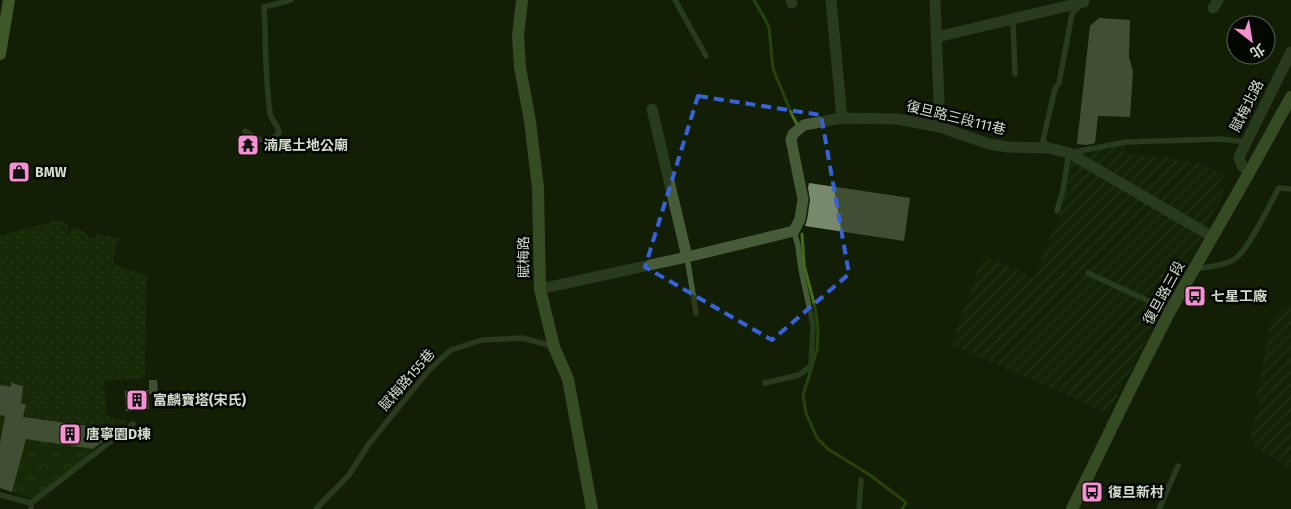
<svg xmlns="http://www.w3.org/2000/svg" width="1291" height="509" font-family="'Fira Sans','Noto Sans TC',sans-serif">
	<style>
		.industrial { fill: url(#industrial-furrows) }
		.grass { fill: url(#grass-dots) }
		.forest { fill: url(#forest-crowns) }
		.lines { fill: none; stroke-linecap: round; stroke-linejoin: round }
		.stream { stroke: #446e11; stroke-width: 3 }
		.building { fill: #798a6c }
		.lane { stroke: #485b39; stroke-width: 5.5 }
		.street { stroke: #485b39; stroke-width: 11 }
		.secondary { stroke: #628049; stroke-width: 12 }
		.primary { stroke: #759c54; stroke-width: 12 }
		.marked { fill: none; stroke: #3863d6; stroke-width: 4; stroke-dasharray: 10 6; stroke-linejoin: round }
		.labels { text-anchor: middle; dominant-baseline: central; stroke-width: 5; stroke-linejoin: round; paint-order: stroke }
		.street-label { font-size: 14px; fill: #d4ddcd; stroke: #030701 }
		.poi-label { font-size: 14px; font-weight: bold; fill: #d4ddcd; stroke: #030701; text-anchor: start }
	</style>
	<defs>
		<pattern id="industrial-furrows" width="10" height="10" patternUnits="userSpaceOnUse" patternTransform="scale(1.25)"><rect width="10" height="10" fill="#172706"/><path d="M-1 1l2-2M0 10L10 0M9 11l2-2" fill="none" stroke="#384629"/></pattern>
		<pattern id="grass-dots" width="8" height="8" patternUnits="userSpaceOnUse" patternTransform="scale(1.25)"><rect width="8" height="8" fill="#21360a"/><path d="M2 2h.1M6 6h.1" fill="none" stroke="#40532c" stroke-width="1.8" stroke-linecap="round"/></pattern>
		<pattern id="forest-crowns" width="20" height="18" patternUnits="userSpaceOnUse" patternTransform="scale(1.25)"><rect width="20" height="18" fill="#21360a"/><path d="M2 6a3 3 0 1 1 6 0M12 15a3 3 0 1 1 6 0" fill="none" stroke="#40532c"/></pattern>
	</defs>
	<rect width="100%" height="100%" fill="#121f06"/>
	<!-- industrial -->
	<path class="industrial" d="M1126,145L1124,151L1132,155L1163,157L1201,163L1224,175L1217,186L1225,191L1108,413L951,345L983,255L1033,277L1058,220L1071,162L1086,152Z
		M1291,302V471L1254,445L1251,438L1252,425L1261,406L1256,397L1272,317Z"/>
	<!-- grass -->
	<path class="grass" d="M57,220L68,224L67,234L74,227L85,232L89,238H95L98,234L106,236L119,238L113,262L122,268L147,275L145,359L146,378L104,381L107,416L129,421L121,430L31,418L24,415L26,404L21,403L23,386L0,382V236Z"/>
	<!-- forest -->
	<path class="forest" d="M1,382L11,383L0,443V387Z
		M26,439L95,449L35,499L12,492Z"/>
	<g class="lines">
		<!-- stream -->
		<path class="stream" d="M754,0L761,12L769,27L773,69L793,117L797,124
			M802,234L804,265L815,307L818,328L817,350L803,395L806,413L817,438L828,449L870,475L903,500L906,503L902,509"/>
	</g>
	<!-- building -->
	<path class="building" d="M1099,18L1130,20L1129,56L1133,72L1130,117L1098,116L1095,143L1087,145L1077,144L1090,26Z
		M247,139L254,145L249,150L242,144Z
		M809,183L910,198L904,241L805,226L807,220L810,200L808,188Z
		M149,380H157L158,394H149Z
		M11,383L23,386L21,404H26L23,417L118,430L93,449L26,439L12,492L0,488V443L5,416L0,415V385L11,387Z
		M148,390L149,409L126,411L125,391Z"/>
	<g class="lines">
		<!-- lane -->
		<path class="lane" d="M675,0L706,56
			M1013,19L1015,74
			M245,131C259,140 265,146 279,133C279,125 271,121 270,113C265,78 266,42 264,7L291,0
			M1048,147L1043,140L1055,89L1059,83L1072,14L1080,5
			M1057,211L1063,190L1069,153L1126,142L1221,139L1246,142
			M687,257L696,313
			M1195,269C1207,267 1223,266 1233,260C1248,252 1269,205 1279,188L1291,189
			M1088,273L1170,311
			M765,383L799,375L811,366L813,325L801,269L798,246L794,231
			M0,495L31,503V509
			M31,503L133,424
			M316,509L349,475L368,445L429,370L451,350L482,340L523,338L552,346
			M859,509L861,480
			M1159,509L1178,466"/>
		<!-- street -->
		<path class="street" d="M791,0L792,3
			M831,0L842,118
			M935,0L940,127
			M1213,8L1218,0
			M937,37L1084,2
			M652,109L687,257
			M1250,171L1242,166L1239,157L1291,52
			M540,289L687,257L794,231L800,219L803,199L791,140L793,134L804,125L842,118L897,119L940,127L989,144L1008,147L1049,148L1069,153L1213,237"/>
		<!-- secondary -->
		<path class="secondary" d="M522,0L518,36L520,67L530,121L538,188L540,289L554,347L568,379L592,509
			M1072,509L1132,386L1170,311L1250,171L1291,97"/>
		<!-- primary -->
		<path class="primary" d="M0,54L9,0"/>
	</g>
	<!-- marked area -->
	<path d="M0 0H1291V509H0ZM698,96L821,115L849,274L772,340L645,267Z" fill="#121f06" fill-opacity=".55" fill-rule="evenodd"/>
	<path class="marked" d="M698,96L821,115L849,274L772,340L645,267Z"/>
	<!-- icons -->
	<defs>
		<g id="temple-square" transform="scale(1.125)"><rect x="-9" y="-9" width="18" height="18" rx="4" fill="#f590d1" stroke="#030701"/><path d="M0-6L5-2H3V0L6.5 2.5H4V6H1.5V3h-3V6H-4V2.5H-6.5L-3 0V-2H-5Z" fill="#111"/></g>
		<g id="shop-square" transform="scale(1.125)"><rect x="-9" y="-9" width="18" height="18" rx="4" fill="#f590d1" stroke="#030701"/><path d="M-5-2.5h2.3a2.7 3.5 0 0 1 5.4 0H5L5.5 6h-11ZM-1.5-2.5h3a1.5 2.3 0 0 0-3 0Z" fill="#111"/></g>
		<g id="bus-square" transform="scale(1.125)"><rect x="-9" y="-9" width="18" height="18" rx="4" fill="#f590d1" stroke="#030701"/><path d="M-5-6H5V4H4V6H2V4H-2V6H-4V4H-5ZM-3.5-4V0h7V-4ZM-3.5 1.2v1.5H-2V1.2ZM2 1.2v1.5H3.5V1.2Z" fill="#111"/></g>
		<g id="building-square" transform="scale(1.125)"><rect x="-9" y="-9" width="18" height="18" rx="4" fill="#f590d1" stroke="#030701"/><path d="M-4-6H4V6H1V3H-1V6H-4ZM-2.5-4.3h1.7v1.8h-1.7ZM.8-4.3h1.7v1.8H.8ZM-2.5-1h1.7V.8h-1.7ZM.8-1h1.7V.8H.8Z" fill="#111"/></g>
	</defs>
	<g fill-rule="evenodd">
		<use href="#temple-square" x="248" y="145"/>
		<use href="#shop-square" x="19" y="172"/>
		<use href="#bus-square" x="1195" y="296"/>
		<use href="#building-square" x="137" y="400"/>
		<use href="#building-square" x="70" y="434"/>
		<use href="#bus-square" x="1092" y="492"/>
	</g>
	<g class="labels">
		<!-- street labels -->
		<g class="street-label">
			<text transform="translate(1247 106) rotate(-63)">賦梅北路</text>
			<text transform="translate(956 118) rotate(14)">復旦路三段111巷</text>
			<text transform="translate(524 257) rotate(-91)">賦梅路</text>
			<text transform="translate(1164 293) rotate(-61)">復旦路三段</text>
			<text transform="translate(407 380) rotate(-49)">賦梅路155巷</text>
		</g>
		<!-- poi labels -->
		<g class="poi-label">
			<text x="264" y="145">湳尾土地公廟</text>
			<text x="35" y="172">BMW</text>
			<text x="1211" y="296">七星工廠</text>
			<text x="153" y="400">富麟寶塔(宋氏)</text>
			<text x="86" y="434">唐寧園D棟</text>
			<text x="1108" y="492">復旦新村</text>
		</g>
	</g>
	<!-- north arrow -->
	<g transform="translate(1251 40) rotate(149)"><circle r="24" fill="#030701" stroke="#575d53"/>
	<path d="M0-4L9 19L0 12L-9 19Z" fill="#f590d1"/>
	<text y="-8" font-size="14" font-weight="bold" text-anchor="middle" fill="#d4ddcd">北</text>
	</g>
</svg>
